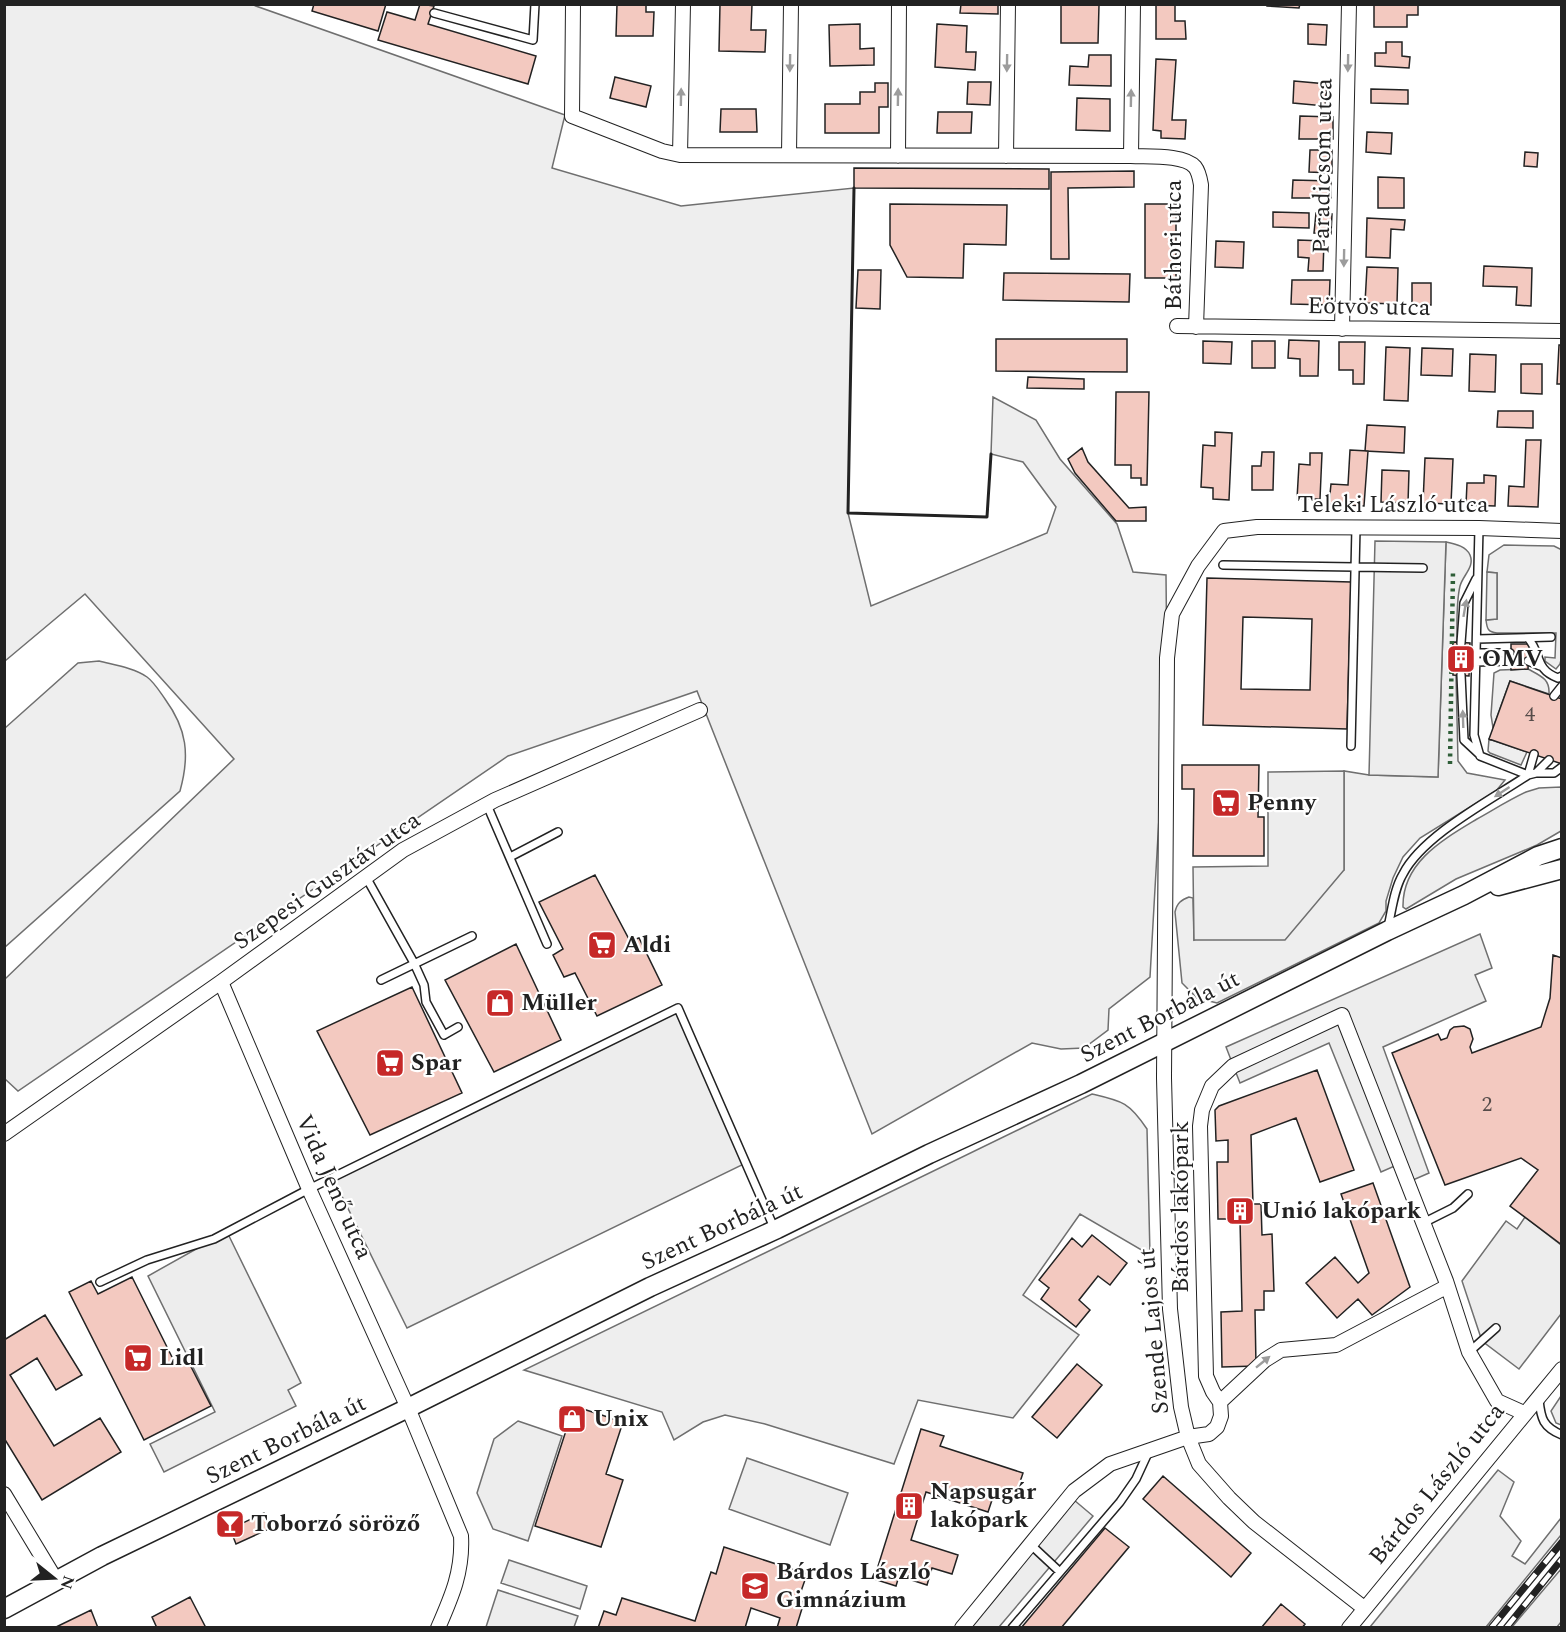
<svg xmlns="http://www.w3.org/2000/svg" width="1566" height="1632" font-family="Spectral,serif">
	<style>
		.green { fill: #eee; stroke: #6f6f6f; stroke-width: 1.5 }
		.parking { fill: #ededed; stroke: #6f6f6f; stroke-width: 1.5 }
		.building { fill: #f3c9c0; stroke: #222; stroke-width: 1.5; fill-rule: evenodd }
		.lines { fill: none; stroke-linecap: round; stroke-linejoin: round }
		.service-casing { stroke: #222; stroke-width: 10 }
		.minor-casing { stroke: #222; stroke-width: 16 }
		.tertiary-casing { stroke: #222; stroke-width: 21 }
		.service { stroke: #fff; stroke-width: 7 }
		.minor { stroke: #fff; stroke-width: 14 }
		.tertiary { stroke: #fff; stroke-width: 18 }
		.rail-casing { stroke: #222; stroke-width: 7 }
		.rail { stroke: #fff; stroke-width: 4.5; stroke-dasharray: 14; stroke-linecap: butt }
		.hedge { stroke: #2f5e38; stroke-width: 4.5; stroke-dasharray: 3 4.5; stroke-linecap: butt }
		.wall { stroke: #222; stroke-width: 3 }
		.oneway { fill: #9c9c9c }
		.labels { text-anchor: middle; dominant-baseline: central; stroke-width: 4.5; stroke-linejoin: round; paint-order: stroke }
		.number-label { font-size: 21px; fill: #564c4a }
		.street-label { font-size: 24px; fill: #222; stroke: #fff }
		.poi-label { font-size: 24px; font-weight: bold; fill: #222; stroke: #fff; text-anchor: start }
	</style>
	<rect width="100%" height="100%" fill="#fff"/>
	<!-- green -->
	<path class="green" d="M5,5H253L565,115L552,168L681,206L854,188L848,513L871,606L1047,533L1056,507L1023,462L991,454L993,397L1036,420L1060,459L1117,524L1133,572L1166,575L1167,676L1150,977L1109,1009L1108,1030L1084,1048L1061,1049L1032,1043L872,1134L697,691L508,756L18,1091L5,1079V979L234,759L85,594L5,661Z
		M1446,542C1455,544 1466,546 1470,555C1475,567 1463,575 1460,586C1456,603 1457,624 1457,642L1453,643V674L1456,675L1458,761L1467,773L1505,780L1496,791L1420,838L1403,857L1393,878L1386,901V911L1379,923L1217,1003L1197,998L1182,983L1175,912C1177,903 1181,900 1189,897L1193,898L1194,940L1344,870V771L1369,775L1438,777Z
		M1504,545L1554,546L1562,550V656L1560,664L1556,669L1545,661V657L1555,658L1556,633H1497C1488,632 1487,629 1486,620L1497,619V573L1487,572L1489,555Z
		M99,661C114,665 134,668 147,677C154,682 160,692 165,699C187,729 190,755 180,791L5,947V728L78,663Z
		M1528,669C1541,676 1550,679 1549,694L1510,681L1493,728L1491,715L1494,673L1500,670Z
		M1489,739L1527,752L1521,765L1490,753L1488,751Z
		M1561,787V831L1537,845L1456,879L1406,909L1403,907C1402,862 1444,839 1477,819C1493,810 1509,800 1526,792L1539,788Z
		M1092,1094C1122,1101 1129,1102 1147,1129L1150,1255L1080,1214L1023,1295L1079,1335L1013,1418L918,1400L894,1464L765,1424L725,1415L703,1422L674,1440L662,1412L524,1370Z
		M1561,1396V1425L1556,1423L1551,1411Z
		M747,1458L848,1493L830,1545L729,1509Z
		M1498,1470L1514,1482L1500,1516L1521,1541L1512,1556L1525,1564L1561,1518V1535L1486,1627H1370Z
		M1561,1569V1622L1557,1627H1512Z"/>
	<!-- parking -->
	<path class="parking" d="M1375,541L1446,542L1438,777L1369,775Z
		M1487,572L1497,573V619L1486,620Z
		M1344,771V870L1285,940H1194L1193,867L1268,866V772Z
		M1480,934L1492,968L1475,975L1486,1001L1383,1047L1429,1173L1413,1180L1406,1161L1381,1172L1329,1043L1240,1083L1226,1047Z
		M678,1008L746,1163L407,1328L333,1178Z
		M1525,1217L1561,1245V1314L1519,1369L1482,1341L1462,1281L1506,1221L1517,1229Z
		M229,1236L301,1383L288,1390L296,1406L164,1472L150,1444L215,1412L148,1276L214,1239Z
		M518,1421L562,1436L528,1541L493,1529L477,1493L494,1439Z
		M1074,1500L1093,1516L999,1627H965Z
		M509,1560L587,1586L580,1609L501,1583Z
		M498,1590L578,1616L574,1627H486Z"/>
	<!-- building -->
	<path class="building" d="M314,4H386L378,31L312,11Z
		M420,4L434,6L428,24L536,56L528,84L378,40L387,12L415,20Z
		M617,4H646V12H654L653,36H616Z
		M720,4H752L751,30H766L765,52L719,51Z
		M961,4H998V14L960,13Z
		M1156,4H1175V21H1185L1186,39H1156Z
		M1267,4H1300L1299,8L1267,6Z
		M1374,4H1418V15H1407V27H1374Z
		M1061,5H1099L1098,43H1061Z
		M860,24V49L874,48V65L830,66L829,25Z
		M937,24L967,26L966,52H976L975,70L935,67Z
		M1308,24L1327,25L1326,45L1308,44Z
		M1386,42H1402V56L1410,57L1409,68L1375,66V53H1386Z
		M1089,55H1111V86L1069,85L1070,66L1088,67Z
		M1156,59L1176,60L1172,120H1186L1185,139L1161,138V131L1153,130Z
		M615,77L651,86L646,107L610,98Z
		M1294,81L1327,84L1325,106L1293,103Z
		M968,82H991L990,105L967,104Z
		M875,83H888V107H879V133H825V104H860V92H875Z
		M1371,89L1408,90V104L1371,103Z
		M1077,98L1110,99V131L1076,130Z
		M721,109H756L757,132H720Z
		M938,112H972L971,133H937Z
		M1300,116L1333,117V139H1299Z
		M1367,132L1392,133L1391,154L1366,152Z
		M1310,150H1332V173L1309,172Z
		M1525,152L1538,153L1537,167L1524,166Z
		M854,168L1049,169V189L854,188Z
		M1134,171V187L1068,188L1069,259H1051V172Z
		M1378,177L1404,178V208H1378Z
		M1293,180L1331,181V198H1292Z
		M890,204L1007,205L1006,245L964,244L963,278L907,277L890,245Z
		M1145,204H1176V278H1145Z
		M1273,212L1309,213V228L1273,227Z
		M1316,213L1332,214L1331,234L1314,233Z
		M1367,218L1405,220L1404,230L1391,229L1390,258L1366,257Z
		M1298,240L1324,241L1323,271H1308L1309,258L1298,257Z
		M1216,241L1244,242L1243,268L1215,267Z
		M1484,266L1532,268L1531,306L1516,305L1517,287L1483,286Z
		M1367,267L1398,268L1397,304L1365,303Z
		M858,270H881L880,309L856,308Z
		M1004,273L1130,274L1129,302L1003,300Z
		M1292,280H1330L1329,305L1291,304Z
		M1412,283H1431V305H1412Z
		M996,339H1127V372L996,371Z
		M1289,340L1319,341L1318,376H1300V359L1288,358Z
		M1203,341L1232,342L1231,364L1203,363Z
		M1252,341H1275V368H1252Z
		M1339,342H1365L1364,384H1353V370H1339Z
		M1559,345H1562V384H1557Z
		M1386,347L1410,348L1408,401L1384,400Z
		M1422,348L1453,349L1452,376L1421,375Z
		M1470,354L1496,355L1495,392L1469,391Z
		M1521,364H1542V394L1521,393Z
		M1028,377L1084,379V389L1027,388Z
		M1116,392H1149L1147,485H1141V478H1131V465H1115Z
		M1498,411H1533V428L1497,427Z
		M1367,425L1405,427L1404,453L1365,451Z
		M1215,432L1232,433L1229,500L1213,499V488L1201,487L1203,445L1215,446Z
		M1526,440H1541L1538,507L1508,506L1509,486L1524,487Z
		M1082,448L1088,462L1129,508L1146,507V521H1116L1075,473L1068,459Z
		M1350,450L1368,451L1364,506L1329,504L1331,484L1348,485Z
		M1262,452H1274L1273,490H1252V466H1261Z
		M1310,453H1322L1320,499H1297L1299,464L1310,465Z
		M1425,458L1453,459L1451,504L1423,503Z
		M1382,470L1409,471L1408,503L1381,502Z
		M1484,475L1496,476L1495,506L1466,505L1467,483H1484Z
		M1207,578L1351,582L1347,729L1203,725ZM1243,617L1312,619L1310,690L1241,689Z
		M1453,642L1470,643L1469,676L1453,675Z
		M1511,644H1529L1528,669L1511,670Z
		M1510,681L1562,699V764L1489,739Z
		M1182,765H1259L1258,817H1264V856H1193L1194,789H1182Z
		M595,875L630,941L639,938L662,985L597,1016L575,973L564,977L553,955L563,949L539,902Z
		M516,944L561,1040L494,1072L445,980Z
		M1553,955L1562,958V1245L1510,1206L1538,1170L1521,1158L1445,1185L1392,1053L1438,1034L1441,1040L1447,1038L1450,1030L1454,1027L1464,1026L1470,1029L1473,1039L1470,1047L1472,1053L1541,1027L1550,998Z
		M412,987L462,1093L370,1135L317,1031Z
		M1317,1070L1354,1170L1320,1182L1296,1118L1251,1135L1253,1204H1261L1262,1235L1272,1234L1274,1291H1264V1310H1255L1256,1366L1222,1367L1221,1312L1242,1311L1240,1219H1218L1217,1162H1228V1140L1216,1141L1215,1110L1219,1106Z
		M1373,1183L1410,1287L1372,1315L1358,1299L1337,1318L1306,1283L1335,1257L1358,1283L1369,1273L1341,1194Z
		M1092,1235L1127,1263L1110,1285L1098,1276L1079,1300L1090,1310L1076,1327L1041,1299L1049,1288L1039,1280L1072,1238L1082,1247Z
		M132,1277L174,1361L185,1355L211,1406L144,1440L69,1292L91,1281L98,1294Z
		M45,1315L82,1375L56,1390L37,1358L10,1375L54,1446L100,1418L121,1452L42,1500L4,1438V1340Z
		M1077,1364L1102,1385L1057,1438L1032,1417Z
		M574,1406L623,1422L606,1474L623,1480L601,1547L535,1526Z
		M921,1429L944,1436L940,1446L1023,1473L1014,1500L994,1494L988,1512L926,1492L911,1540L958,1555L952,1574L932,1568L927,1585L899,1576L896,1586L874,1579Z
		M1163,1476L1251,1553L1231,1577L1143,1499Z
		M264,1513L271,1528L236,1544L230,1529Z
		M1105,1528L1129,1547L1061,1628H1021Z
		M724,1547L807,1574L798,1600L804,1602L796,1628H777L780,1618L751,1608L745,1628H598L604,1611L616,1615L622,1598L695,1621L711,1572L716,1574Z
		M190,1597L206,1628H157L152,1617Z
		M1281,1604L1305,1624L1302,1628H1261Z
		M91,1610L98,1628H54Z"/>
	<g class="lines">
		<!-- service casing -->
		<g class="service-casing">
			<path id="service" d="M434,13L533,40L535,4
				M1479,528L1474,735L1480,756L1528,775L1534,754
				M1223,565L1423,568
				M1528,638C1542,654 1534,669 1558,678L1562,676
				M1477,639L1551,637
				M1461,643L1464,603L1476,579
				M1476,653H1510
				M1528,661L1540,666
				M1476,662L1511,661
				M1461,675L1464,740L1479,754
				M1554,696L1562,686
				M1351,746L1356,527
				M1536,773H1554L1562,767
				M487,805L547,944
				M510,857L558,832
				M366,877L414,963L424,985L426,1002L444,1035L458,1027
				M1388,927C1392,910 1394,889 1403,874C1423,835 1491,800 1528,775L1536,773L1549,760
				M381,980L472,936
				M1423,1223L1453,1208L1468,1194
				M100,1282L147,1260L214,1239L309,1189L678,1008L772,1223L776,1228
				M1469,1352L1496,1328
				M1539,1400C1541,1419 1543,1427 1562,1435
				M1030,1544L1060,1572
				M1012,1628L1120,1502L1136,1479L1148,1453"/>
		</g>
		<!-- minor casing -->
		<g class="minor-casing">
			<path id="minor" d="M573,4L572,116L662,151L680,155L1131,156C1147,157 1184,154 1195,167C1199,172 1200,179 1201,185L1196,327
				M789,154L791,4
				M680,155L683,4
				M898,156L899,4
				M1006,156L1008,4
				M1131,156L1133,4
				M1177,326L1562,331
				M1342,329L1349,4
				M221,982L309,1189L408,1408L461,1536C463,1571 452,1596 438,1628
				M4,1134L221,982L403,850L495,800L700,710
				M1220,1402L1265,1360L1281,1350L1336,1345L1446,1287
				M4,1494L56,1580
				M1364,1608L1254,1522L1229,1498L1199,1464L1188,1437L1181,1407L1170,1309L1164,1078L1167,658L1172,614L1198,566L1224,531L1257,527L1479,528L1562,531
				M962,1628L1074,1491L1110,1464L1188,1437L1209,1434L1217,1427L1221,1416L1220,1402L1213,1392L1206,1376L1200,1126L1202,1110L1212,1086L1233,1066L1342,1015L1446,1281L1469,1352L1497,1401L1524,1413
				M1349,1628L1562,1369"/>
		</g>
		<!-- tertiary casing -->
		<g class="tertiary-casing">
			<path id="tertiary" d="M1498,886L1562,869
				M4,1609L102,1556L408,1408L650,1287L777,1229L929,1154L1081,1084L1387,931L1464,895L1538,856L1562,848"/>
		</g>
		<!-- service -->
		<use href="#service" class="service"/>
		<!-- minor -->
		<use href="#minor" class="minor"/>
		<!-- tertiary -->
		<use href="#tertiary" class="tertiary"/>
		<!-- rail casing -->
		<g class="rail-casing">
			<path id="rail" d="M1491,1628L1562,1542
				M1506,1628L1562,1559"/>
		</g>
		<!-- rail -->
		<use href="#rail" class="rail"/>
		<!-- hedge -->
		<path class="hedge" d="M1450,764L1453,571"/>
		<!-- wall -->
		<path class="wall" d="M854,188L848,513L987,517L991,454"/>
	</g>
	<!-- one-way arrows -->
	<defs><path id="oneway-solid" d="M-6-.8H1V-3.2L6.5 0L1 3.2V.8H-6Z" transform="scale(1.5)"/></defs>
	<g class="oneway">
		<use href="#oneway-solid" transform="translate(790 63) rotate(91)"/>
		<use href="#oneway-solid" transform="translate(1007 63) rotate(91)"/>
		<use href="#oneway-solid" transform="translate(1348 63) rotate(91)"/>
		<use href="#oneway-solid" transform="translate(681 97) rotate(-89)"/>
		<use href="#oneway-solid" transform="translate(898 97) rotate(-89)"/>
		<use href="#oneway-solid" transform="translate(1131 98) rotate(-89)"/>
		<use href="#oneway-solid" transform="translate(1344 258) rotate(91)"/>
		<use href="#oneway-solid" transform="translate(1465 608) rotate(-80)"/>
		<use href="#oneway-solid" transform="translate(1463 719) rotate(-92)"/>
		<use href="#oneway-solid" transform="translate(1502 792) rotate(147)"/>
		<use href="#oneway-solid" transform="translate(1263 1362) rotate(-39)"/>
	</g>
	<!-- icons -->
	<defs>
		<g id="building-square" transform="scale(1.5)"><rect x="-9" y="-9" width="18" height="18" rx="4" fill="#c62828" stroke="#fff"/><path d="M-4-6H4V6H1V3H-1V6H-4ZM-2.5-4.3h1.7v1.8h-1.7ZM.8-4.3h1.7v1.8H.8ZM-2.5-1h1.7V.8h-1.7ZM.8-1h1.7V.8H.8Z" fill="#fff"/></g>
		<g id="supermarket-square" transform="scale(1.5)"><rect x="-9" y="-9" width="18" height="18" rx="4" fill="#c62828" stroke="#fff"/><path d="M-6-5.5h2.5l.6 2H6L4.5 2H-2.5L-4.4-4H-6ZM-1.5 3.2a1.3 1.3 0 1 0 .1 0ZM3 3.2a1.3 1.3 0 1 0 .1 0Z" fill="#fff"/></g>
		<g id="shop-square" transform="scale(1.5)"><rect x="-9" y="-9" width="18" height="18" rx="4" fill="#c62828" stroke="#fff"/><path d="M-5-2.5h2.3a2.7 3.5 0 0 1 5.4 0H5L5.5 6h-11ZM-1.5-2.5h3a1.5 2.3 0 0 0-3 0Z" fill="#fff"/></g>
		<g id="bar-square" transform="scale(1.5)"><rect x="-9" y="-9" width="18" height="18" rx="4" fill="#c62828" stroke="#fff"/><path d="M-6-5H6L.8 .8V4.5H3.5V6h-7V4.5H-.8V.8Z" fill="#fff"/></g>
		<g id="school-square" transform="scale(1.5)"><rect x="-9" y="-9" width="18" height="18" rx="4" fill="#c62828" stroke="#fff"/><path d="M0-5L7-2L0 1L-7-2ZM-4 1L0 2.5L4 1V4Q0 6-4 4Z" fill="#fff"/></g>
	</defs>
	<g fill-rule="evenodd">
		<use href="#building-square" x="1461" y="659"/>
		<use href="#supermarket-square" x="1226" y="803"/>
		<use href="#supermarket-square" x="602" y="945"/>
		<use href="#shop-square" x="500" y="1003"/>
		<use href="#supermarket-square" x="390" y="1063"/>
		<use href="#building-square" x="1240" y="1211"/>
		<use href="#supermarket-square" x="138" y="1358"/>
		<use href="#shop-square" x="572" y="1419"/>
		<use href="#building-square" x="909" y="1506"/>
		<use href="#bar-square" x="230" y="1524"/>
		<use href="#school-square" x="755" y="1586"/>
	</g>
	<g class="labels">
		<!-- number labels -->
		<g class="number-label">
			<text x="1530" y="715">4</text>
			<text x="1487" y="1105">2</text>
		</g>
		<!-- street labels -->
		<g class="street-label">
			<text transform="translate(1323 166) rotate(-89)">Paradicsom utca</text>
			<text transform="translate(1174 245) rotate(-90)">Báthori utca</text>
			<text transform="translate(1369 307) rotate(1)">Eötvös utca</text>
			<text x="1393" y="505">Teleki László utca</text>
			<text transform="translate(327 881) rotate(-35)">Szepesi Gusztáv utca</text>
			<text transform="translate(1160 1017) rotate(-27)">Szent Borbála út</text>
			<text transform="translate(334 1187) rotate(66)">Vida Jenő utca</text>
			<text transform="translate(1181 1207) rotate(-90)">Bárdos lakópark</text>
			<text transform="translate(722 1227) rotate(-25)">Szent Borbála út</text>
			<text transform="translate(1154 1331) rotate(-95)">Szende Lajos út</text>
			<text transform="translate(286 1440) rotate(-26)">Szent Borbála út</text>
			<text transform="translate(1437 1484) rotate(-51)">Bárdos László utca</text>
		</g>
		<!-- poi labels -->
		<g class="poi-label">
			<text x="1482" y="659">OMV</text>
			<text x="1247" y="803">Penny</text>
			<text x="623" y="945">Aldi</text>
			<text x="521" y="1003">Müller</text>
			<text x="411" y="1063">Spar</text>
			<text x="1261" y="1211">Unió lakópark</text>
			<text x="159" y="1358">Lidl</text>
			<text x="593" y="1419">Unix</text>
			<text x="930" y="1492">Napsugár<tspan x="930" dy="28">lakópark</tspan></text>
			<text x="251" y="1524">Toborzó söröző</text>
			<text x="776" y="1572">Bárdos László<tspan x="776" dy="28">Gimnázium</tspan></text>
		</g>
	</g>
	<!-- border -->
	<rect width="1566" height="1632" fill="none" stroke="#222222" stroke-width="12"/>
	<!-- north arrow -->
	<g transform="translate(54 1578) rotate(108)" stroke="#ffffff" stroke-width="4.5" paint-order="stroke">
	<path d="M0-4.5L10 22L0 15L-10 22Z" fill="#222222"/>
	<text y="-9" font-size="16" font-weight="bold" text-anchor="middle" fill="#222222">N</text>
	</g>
</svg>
